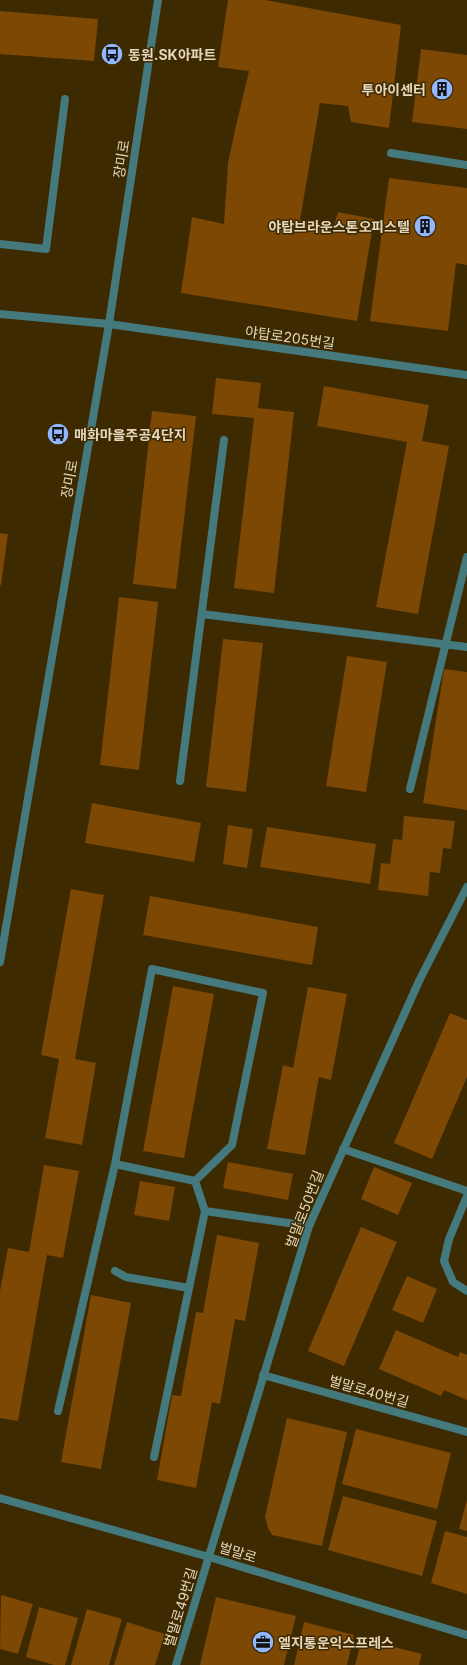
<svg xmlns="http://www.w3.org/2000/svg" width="467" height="1665" font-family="Inter,'Noto Sans KR',sans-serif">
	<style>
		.building { fill: #7d4704 }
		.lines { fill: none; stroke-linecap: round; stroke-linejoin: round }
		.service { stroke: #44797e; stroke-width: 8 }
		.minor { stroke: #44797e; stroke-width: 8 }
		.tertiary { stroke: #44797e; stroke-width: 8 }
		.labels { text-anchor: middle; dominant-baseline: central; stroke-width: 3; stroke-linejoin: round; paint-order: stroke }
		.poi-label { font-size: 14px; font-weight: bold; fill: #e6d7bc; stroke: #3d2a00; text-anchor: start }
		.street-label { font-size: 14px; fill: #e6d7bc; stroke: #3d2a00 }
	</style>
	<rect width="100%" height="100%" fill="#3d2a00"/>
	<!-- building -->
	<path class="building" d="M228,0H265L401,25L389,128L351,122L348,106L320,103L300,220L334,226L338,212L374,219L357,321L181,293L192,217L224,224L228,163L235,130L249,71L218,67Z
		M0,11L98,19L94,61L0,54Z
		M421,49L467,55V129L412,122Z
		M389,178L467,188V265L456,263L448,331L370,321Z
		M216,378L261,383L258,408L294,412L274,593L234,588L254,418L212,414Z
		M324,386L429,405L422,441L449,446L418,614L376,607L407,442L317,426Z
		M152,411L196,416L176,589L133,584Z
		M0,533L8,534L1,585H0Z
		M119,597L158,602L139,770L100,765Z
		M223,639L263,643L246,792L206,787Z
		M347,656L387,662L366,792L326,786Z
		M444,669L467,672V810L423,803Z
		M92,803L201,823L194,862L85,843Z
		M404,816L455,821L451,849L443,848L440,873L430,872L428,896L378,890L381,863L390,864L393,839L402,840Z
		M228,825L253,829L247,868L223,864Z
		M267,827L376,844L370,884L260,867Z
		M71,889L104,895L75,1059L96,1063L82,1145L45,1138L59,1059L41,1055Z
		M150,896L318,927L312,965L143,935Z
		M173,986L214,994L184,1158L143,1151Z
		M308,987L347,994L331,1080L319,1077L305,1155L267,1149L283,1065L293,1068Z
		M450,1013L467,1020V1077L432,1159L394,1143Z
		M228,1162L293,1174L288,1200L223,1188Z
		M44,1165L79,1171L63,1258L47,1255L18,1421L0,1418V1291L8,1248L29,1252Z
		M374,1167L412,1183L398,1215L361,1199Z
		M140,1181L175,1187L169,1221L134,1215Z
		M361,1227L397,1242L344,1366L308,1351Z
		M217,1235L259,1243L245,1321L235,1319L220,1404L212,1402L196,1488L157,1480L172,1395L181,1396L196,1312L203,1313Z
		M407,1276L437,1289L423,1323L392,1310Z
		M91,1295L131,1303L101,1469L61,1462Z
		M396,1330L458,1357L460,1352L467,1355V1400L444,1390L441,1396L379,1369Z
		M287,1418L347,1432L322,1546L272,1535L268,1528L265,1517Z
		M356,1429L451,1453L437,1509L342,1484Z
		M343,1496L437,1521L422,1576L328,1550Z
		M467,1500V1531L459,1529Z
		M445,1531L467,1537V1594L431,1583Z
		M1,1595L33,1604L18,1654L0,1649Z
		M216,1597L296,1616L284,1665H200Z
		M39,1607L78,1618L65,1665H54L26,1657Z
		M87,1609L122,1619L109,1665H71Z
		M127,1622L165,1634L155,1665H114Z
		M304,1622L354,1635L347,1665H294Z
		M362,1639L422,1654L419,1665H355Z"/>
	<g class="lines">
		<!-- service -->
		<path class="service" d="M391,153L467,165
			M0,244L46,249L65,99
			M0,314L109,324
			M202,614L467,647
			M180,781L224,440
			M410,789L467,557
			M343,1149L467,1191
			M195,1181L232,1145L263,993L152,969L115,1164L195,1181L205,1211
			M467,1196L449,1239L444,1261L453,1282L467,1291
			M115,1271L126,1277L189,1288
			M58,1411L115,1164
			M154,1457L205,1211L309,1226"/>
		<!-- minor -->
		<path class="minor" d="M109,324L467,375
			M263,1375L467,1432
			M0,1498L209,1557L467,1635
			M176,1665L309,1226L420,979L467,887"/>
		<!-- tertiary -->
		<path class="tertiary" d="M0,962L109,324L158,0"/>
	</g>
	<!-- icons -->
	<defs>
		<g id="bus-disc" transform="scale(1.15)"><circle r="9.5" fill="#93b7fd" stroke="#3d2a00"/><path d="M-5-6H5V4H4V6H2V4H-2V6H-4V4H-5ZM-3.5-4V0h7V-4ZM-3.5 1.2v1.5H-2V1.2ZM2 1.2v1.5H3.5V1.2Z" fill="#111"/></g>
		<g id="building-disc" transform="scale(1.15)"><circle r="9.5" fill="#93b7fd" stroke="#3d2a00"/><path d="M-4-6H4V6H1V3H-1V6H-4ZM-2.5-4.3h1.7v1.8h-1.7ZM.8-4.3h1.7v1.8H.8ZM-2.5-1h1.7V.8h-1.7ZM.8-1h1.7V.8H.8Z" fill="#111"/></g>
		<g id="office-disc" transform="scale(1.15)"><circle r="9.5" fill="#93b7fd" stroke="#3d2a00"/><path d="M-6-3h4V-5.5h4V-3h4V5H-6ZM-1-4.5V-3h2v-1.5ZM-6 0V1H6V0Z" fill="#111"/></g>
	</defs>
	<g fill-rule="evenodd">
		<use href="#bus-disc" x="112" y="54"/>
		<use href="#building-disc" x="442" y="89"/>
		<use href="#building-disc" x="425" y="226"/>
		<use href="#bus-disc" x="58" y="434"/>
		<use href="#office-disc" x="263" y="1642"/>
	</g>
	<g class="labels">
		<!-- poi labels -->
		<g class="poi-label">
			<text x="128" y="54">동원.SK아파트</text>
			<text x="426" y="89" text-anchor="end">투아이센터</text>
			<text x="410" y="226" text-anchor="end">야탑브라운스톤오피스텔</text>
			<text x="74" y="434">매화마을주공4단지</text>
			<text x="278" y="1642">엘지통운익스프레스</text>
		</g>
		<!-- street labels -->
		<g class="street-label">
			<text transform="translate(121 159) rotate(-81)">장미로</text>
			<text transform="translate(290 337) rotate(8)">야탑로205번길</text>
			<text transform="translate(69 479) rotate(-80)">장미로</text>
			<text transform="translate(304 1209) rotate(-69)">벌말로50번길</text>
			<text transform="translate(369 1391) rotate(16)">벌말로40번길</text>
			<text transform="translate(238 1552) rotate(17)">벌말로</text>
			<text transform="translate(180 1607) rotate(-73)">벌말로49번길</text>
		</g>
	</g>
</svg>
